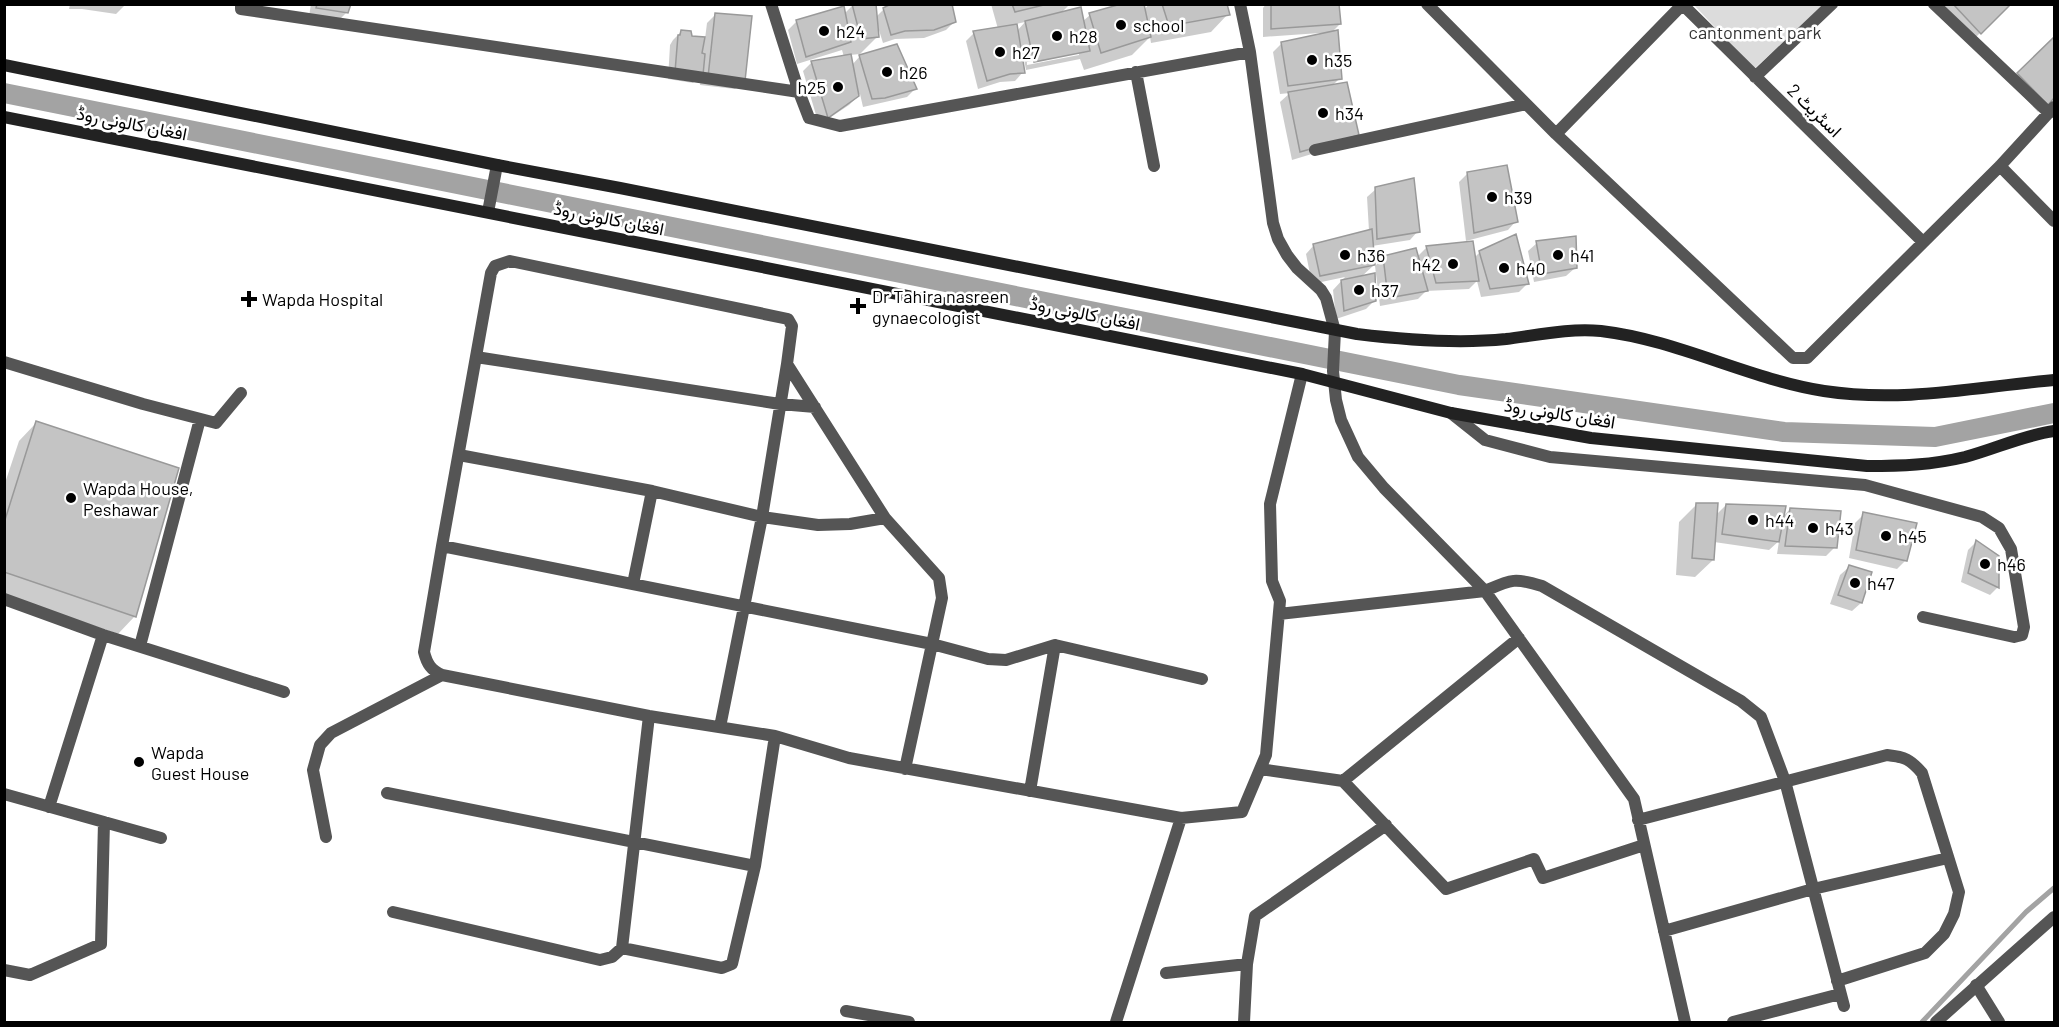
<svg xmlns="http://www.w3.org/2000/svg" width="2059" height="1027" font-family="Barlow,Vazirmatn,sans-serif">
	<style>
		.green { fill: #dcdcdc }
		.shadow { fill: #0003; fill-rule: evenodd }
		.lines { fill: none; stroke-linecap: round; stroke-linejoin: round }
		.stream { stroke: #a3a3a3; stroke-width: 5 }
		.canal { stroke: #a3a3a3; stroke-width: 20 }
		.building { fill: #c4c4c4; stroke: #999; stroke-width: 1.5 }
		.minor { stroke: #555; stroke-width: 12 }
		.tertiary { stroke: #555; stroke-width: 12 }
		.secondary { stroke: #222; stroke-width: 12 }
		.poi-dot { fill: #000; stroke: #fff; stroke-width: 2 }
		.labels { text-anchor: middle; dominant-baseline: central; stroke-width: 5; stroke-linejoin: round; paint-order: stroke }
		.poi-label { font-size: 18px; fill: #000; stroke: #fff; text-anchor: start }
		.park-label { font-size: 18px; fill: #333; stroke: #fff }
		.street-label { font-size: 18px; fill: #000; stroke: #fff }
	</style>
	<rect width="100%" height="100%" fill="#fff"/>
	<!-- green -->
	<path class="green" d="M1694,5H1823L1754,69Z"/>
	<!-- shadow -->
	<path class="shadow" d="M70,4H126L116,14L82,9H69Z
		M311,4H349L347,12L338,21L309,16Z
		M991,4H1070L1061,13L1082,22L1090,15L1144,10L1149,4H1225L1228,14L1211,32L1151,43L1150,37L1132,55L1084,70L1080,59L1026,70L1024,59L1021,60L1023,72L1015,81L1000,82L978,89L966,41L974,33L998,29ZM1025,22L1017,31L1016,24ZM1079,51V55L1027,65V62Z
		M1266,4H1338L1340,24L1331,33L1340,78L1332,86L1348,143L1292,160L1280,102L1290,93L1280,94L1273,52L1282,43L1320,35V33L1263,37V8Z
		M1944,4H2009L1971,42L1940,8Z
		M853,5L876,17L884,9L955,21L946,30L924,38L895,39L883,43L878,27L877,37L860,54L850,55L852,65L860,56L915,89L907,97L863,107L860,94L849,105L819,125L803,71L812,62L844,57L842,50L797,64L788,30L797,21L844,14Z
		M715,15L744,80L735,89L700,85L701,75L693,83L668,79L670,45L673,40L681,32L691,37L705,39L707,23Z
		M2054,39V96L2038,112L2010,82Z
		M1468,173L1516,221L1508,230L1466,241L1459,182Z
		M1376,189L1418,231L1410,240L1372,246L1374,265L1361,277L1375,300L1366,309L1336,319L1333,290L1345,277L1312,284L1306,254L1314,245L1369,231L1367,197Z
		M1537,243L1575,268L1566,276L1534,282L1528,251Z
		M1426,248L1474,258L1480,252L1527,284L1519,292L1481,297L1477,281L1469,289L1426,291L1418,299L1380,306L1375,266L1384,257H1417Z
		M36,423L135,616L118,634L4,595V486L19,441Z
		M1697,504L1715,516L1726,505L1782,518L1790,509L1835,547L1826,556L1777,554L1779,541L1769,550L1714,542L1713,560L1695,577L1676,575L1679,522Z
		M1864,514L1906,560L1897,569L1849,558L1855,523Z
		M1976,542L1998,587L1990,595L1961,582L1968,550Z
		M1849,567L1871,573L1861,603L1852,611L1830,604L1840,575Z"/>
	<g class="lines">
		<!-- stream -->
		<path class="stream" d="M1922,1022L2026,912L2054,888"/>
		<!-- canal -->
		<path class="canal" d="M4,93L1459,385L1784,432L1935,437L2054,413"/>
	</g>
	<!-- building -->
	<path class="building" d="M317,4H351L348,13L316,8Z
		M852,4H876L879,37L861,39Z
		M891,4H952L956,22L934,30L905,31L891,35L883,8Z
		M1012,4H1048L1015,12Z
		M1121,4H1144L1151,37L1101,53L1089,13Z
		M1162,4H1227L1230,15L1169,26Z
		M1271,4H1339L1341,24L1271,29Z
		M1953,4H2011L1981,34Z
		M844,6L851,42L806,57L796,20Z
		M1081,7L1090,51L1034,62L1025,21Z
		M715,13L752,16L745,81L708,77Z
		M1017,24L1025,73L1010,74L987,81L973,31Z
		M681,30L691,31L692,36L705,37L702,53L705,54L703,75L675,72L678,35H680Z
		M1338,30L1342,79L1288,86L1281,42Z
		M2054,37V98L2048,105L2017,73Z
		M897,44L917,89L885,98L872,99L859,55Z
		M851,54L859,96L828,118L811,61Z
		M1347,82L1359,135L1300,152L1288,92Z
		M1507,165L1518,222L1474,233L1467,172Z
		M1414,178L1420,232L1377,239L1375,187Z
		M1372,229L1375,265L1320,276L1313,244Z
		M1516,234L1529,284L1490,289L1479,251Z
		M1576,236L1577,268L1542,274L1536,241Z
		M1473,241L1479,281L1436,283L1426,246Z
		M1416,248L1428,291L1388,298L1383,256Z
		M1375,273L1376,301L1344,311L1341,280Z
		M36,421L179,468L136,617L4,572V523Z
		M1696,503H1718L1714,560L1692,558Z
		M1726,504L1786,506L1779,542L1722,534Z
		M1790,508L1841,511L1837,548L1785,546Z
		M1863,512L1917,523L1907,561L1856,550Z
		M1976,540L1999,556V588L1968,573Z
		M1849,565L1872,572L1862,603L1838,595Z"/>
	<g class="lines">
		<!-- minor -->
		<path class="minor" d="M241,4V9L799,92L809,118L840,126L1250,52
			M771,4L799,92
			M1240,4L1250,52L1273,223L1278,239L1287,255L1297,268L1321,290L1326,298L1335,331L1333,371L1336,400L1341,420L1358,457L1384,488L1485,591L1634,799L1685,1022
			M1427,4L1556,134L1793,358H1807L2000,166L2054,107
			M1682,4L1923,242
			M1934,4L2049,113
			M1136,72L1154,166
			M1755,77L1832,4
			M1556,134L1682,5
			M1315,150L1526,104
			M2000,166L2054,221
			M488,212L497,165
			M476,357L780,404L815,407
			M4,362L143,404L216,423L241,393
			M1451,413L1485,440L1550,457L1865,485L1982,517L1999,528L2011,549L2024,627L2022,635L2014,637L1923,617
			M459,455L652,491L762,517L818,525L850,524L885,518
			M442,546L932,644L988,659L1006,660L1055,645L1202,679
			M633,584L652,491
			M4,599L103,635L284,692
			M1279,614L1485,591C1510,580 1514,577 1542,586L1741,701L1761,717L1785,781L1844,1006
			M140,646L200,419
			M720,727L762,517L787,364
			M905,769L942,598L939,578L885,518L787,364L792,326L788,319L510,261L495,266L491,273L442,546L424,652C427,664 431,670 442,675L649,716L775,736L849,758L1181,818L1242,812L1266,755L1280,601L1272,581L1270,504L1302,374
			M1260,769L1343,781L1519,638
			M1343,781L1446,889L1534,859L1543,878L1644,845
			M1030,791L1055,645
			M387,793L755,866
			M4,794L161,838
			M49,807L103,635
			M1638,820L1887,755C1905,757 1910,759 1922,773L1959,892L1954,914L1944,934L1925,953L1837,981
			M326,837L313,770L320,745L331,733L442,675
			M393,912L600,960L612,957L622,948L649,716
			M1664,931L1813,889L1948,858
			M622,948L722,968L732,964L755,866L775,736
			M4,970L30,975L101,944L104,822
			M1166,973L1247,964
			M1976,985L1999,1022
			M846,1011L909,1022
			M1116,1022L1181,818
			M1244,1022L1247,964L1255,916L1386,825
			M1733,1022L1840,994"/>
		<!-- tertiary -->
		<path class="tertiary" d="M1936,1022L2054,917"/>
		<!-- secondary -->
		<path class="secondary" d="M4,65L497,165L620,188L1357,334C1406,340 1457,344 1506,339C1538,335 1569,328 1601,331C1678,340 1748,379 1824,391C1903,403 1976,387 2054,380
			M4,117L1302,374L1451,413L1591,438L1867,466C1901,466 1932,465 1965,457C1995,449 2024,435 2054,431"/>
	</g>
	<!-- markers -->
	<g class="poi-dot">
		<circle cx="1121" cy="25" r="6"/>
		<circle cx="824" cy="31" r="6"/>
		<circle cx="1057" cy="36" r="6"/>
		<circle cx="1000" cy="52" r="6"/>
		<circle cx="1312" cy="60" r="6"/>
		<circle cx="887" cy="72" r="6"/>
		<circle cx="838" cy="87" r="6"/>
		<circle cx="1323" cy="113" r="6"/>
		<circle cx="1492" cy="197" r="6"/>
		<circle cx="1345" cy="255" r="6"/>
		<circle cx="1558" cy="255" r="6"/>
		<circle cx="1453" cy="264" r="6"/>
		<circle cx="1504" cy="268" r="6"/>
		<circle cx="1359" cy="290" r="6"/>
		<path d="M246 290h6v6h6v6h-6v6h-6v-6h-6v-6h6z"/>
		<path d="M855 297h6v6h6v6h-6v6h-6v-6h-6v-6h6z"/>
		<circle cx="71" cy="498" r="6"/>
		<circle cx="1753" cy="520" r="6"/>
		<circle cx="1813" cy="528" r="6"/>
		<circle cx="1886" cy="536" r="6"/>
		<circle cx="1985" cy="564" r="6"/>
		<circle cx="1855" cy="583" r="6"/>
		<circle cx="139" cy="762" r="6"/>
	</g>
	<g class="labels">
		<!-- poi labels -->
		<g class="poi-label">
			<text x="1133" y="25">school</text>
			<text x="836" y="31">h24</text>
			<text x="1069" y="36">h28</text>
			<text x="1012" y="52">h27</text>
			<text x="1324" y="60">h35</text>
			<text x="899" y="72">h26</text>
			<text x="826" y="87" text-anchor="end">h25</text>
			<text x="1335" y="113">h34</text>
			<text x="1504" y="197">h39</text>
			<text x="1357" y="255">h36</text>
			<text x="1570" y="255">h41</text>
			<text x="1441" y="264" text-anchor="end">h42</text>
			<text x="1516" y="268">h40</text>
			<text x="1371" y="290">h37</text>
			<text x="872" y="296">Dr Tahira nasreen<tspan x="872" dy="21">gynaecologist</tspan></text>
			<text x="262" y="299">Wapda Hospital</text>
			<text x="83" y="488">Wapda House,<tspan x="83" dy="21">Peshawar</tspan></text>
			<text x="1765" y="520">h44</text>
			<text x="1825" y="528">h43</text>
			<text x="1898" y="536">h45</text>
			<text x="1997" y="564">h46</text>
			<text x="1867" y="583">h47</text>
			<text x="151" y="752">Wapda<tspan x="151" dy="21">Guest House</tspan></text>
		</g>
		<!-- park labels -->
		<g class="park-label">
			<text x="1755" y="32">cantonment park</text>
		</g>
		<!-- street labels -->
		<g class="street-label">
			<text transform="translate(1815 110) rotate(44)">اسٹریٹ 2</text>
			<text transform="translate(132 123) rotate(11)">افغان کالونی روڈ</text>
			<text transform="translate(609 218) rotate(11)">افغان کالونی روڈ</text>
			<text transform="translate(1085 313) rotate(11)">افغان کالونی روڈ</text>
			<text transform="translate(1560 413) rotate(9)">افغان کالونی روڈ</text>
		</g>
	</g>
	<!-- border -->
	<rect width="2059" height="1027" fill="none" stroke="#000000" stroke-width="12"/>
</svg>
